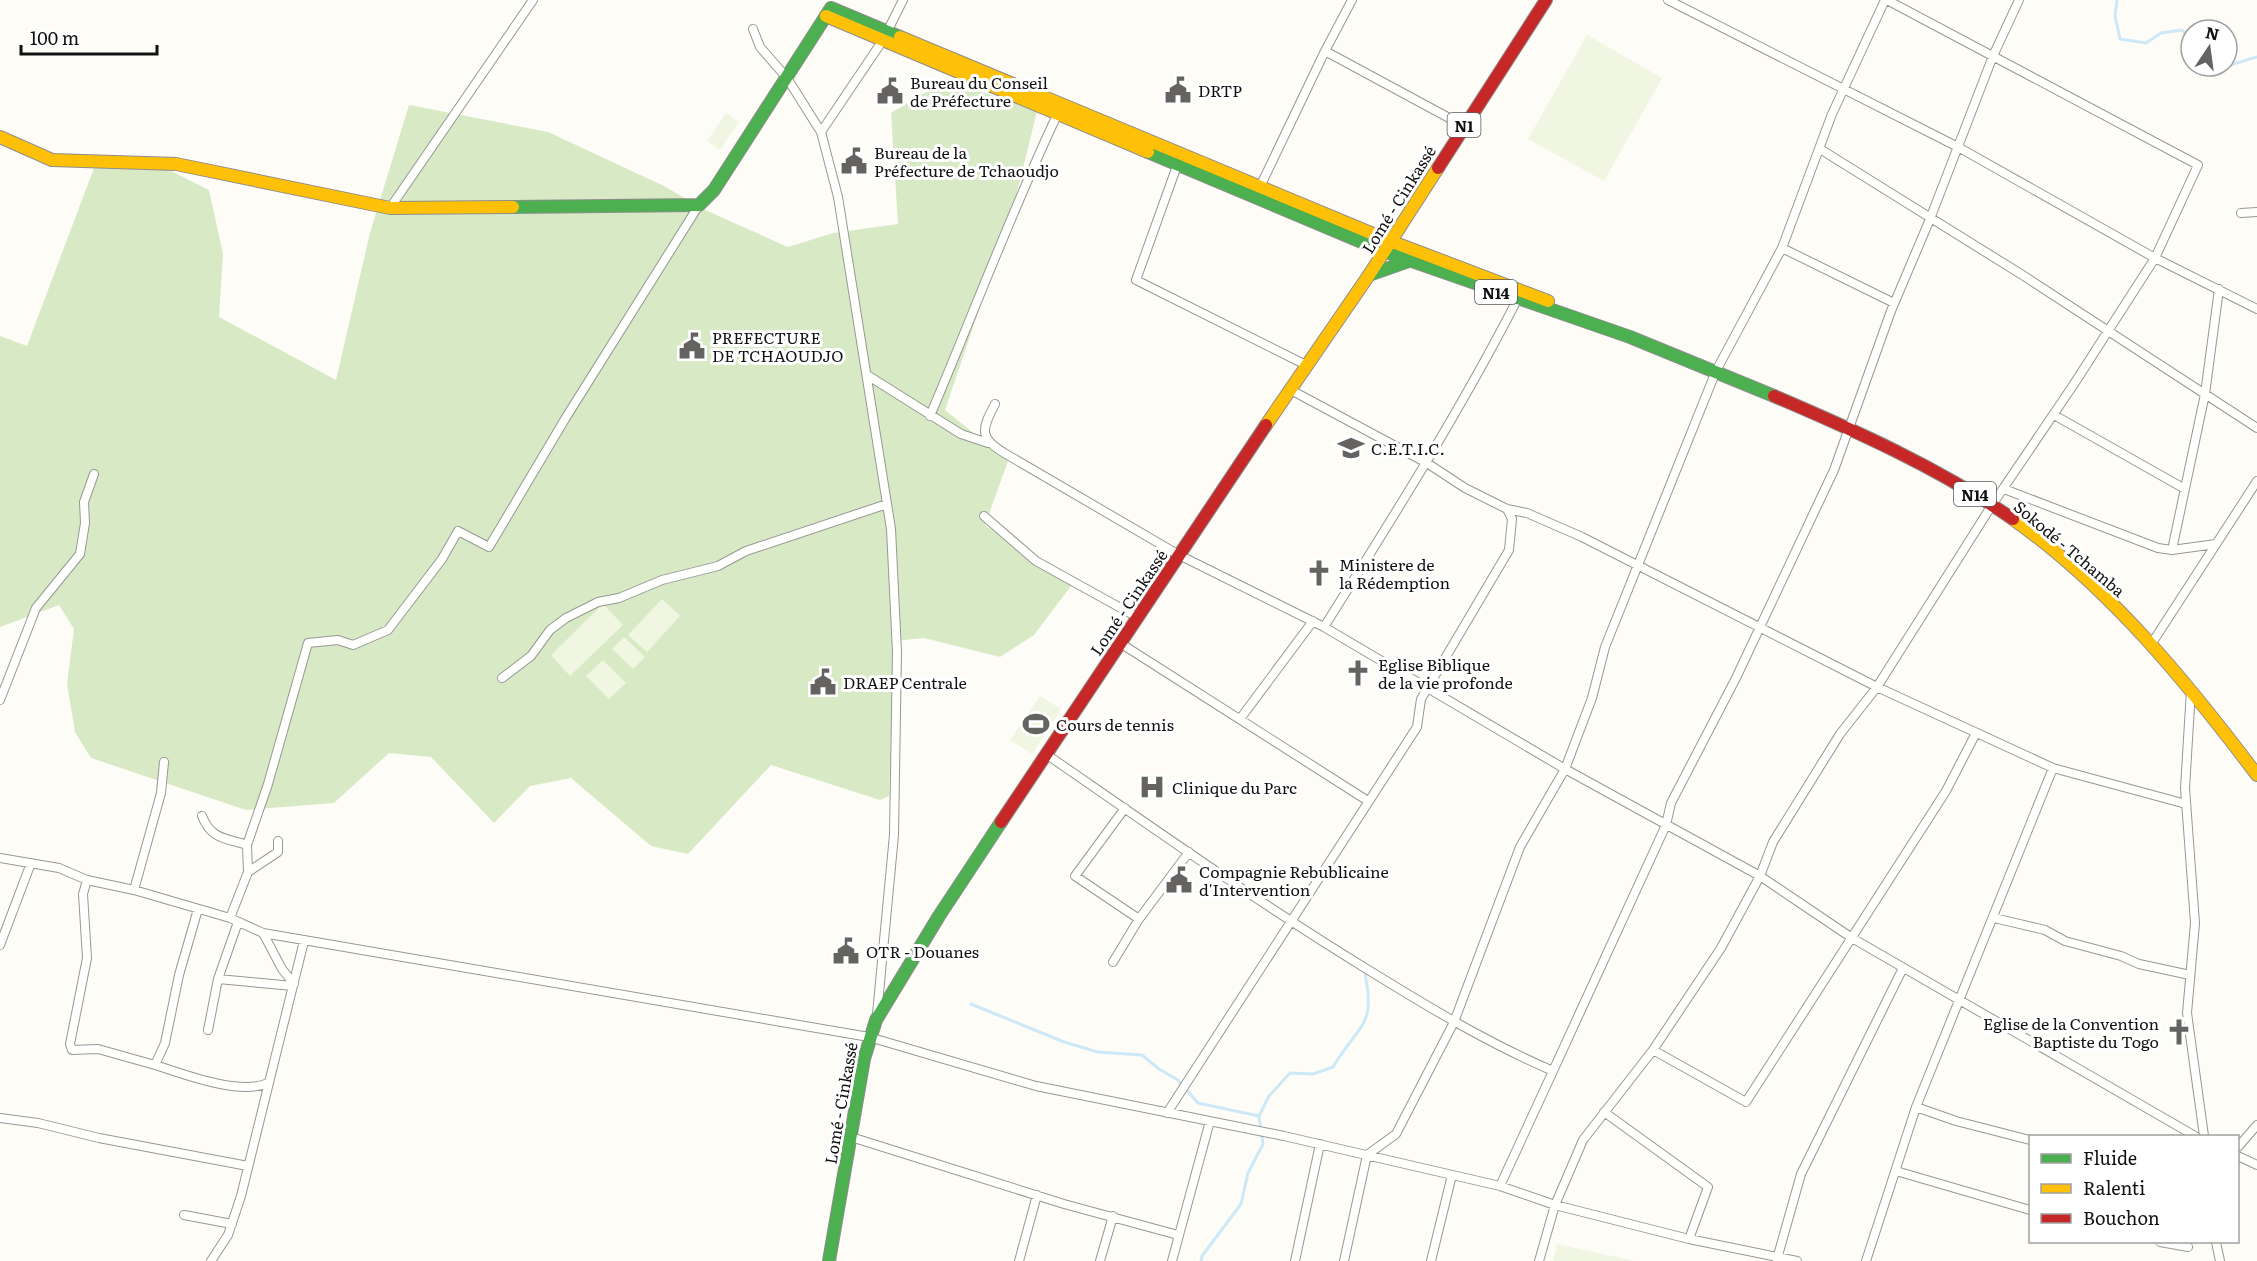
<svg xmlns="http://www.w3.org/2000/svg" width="2257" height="1261" font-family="Literata,serif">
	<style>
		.forest { fill: #d8eac5 }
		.pitch { fill: #f0f6e1 }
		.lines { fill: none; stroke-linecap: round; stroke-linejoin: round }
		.stream { stroke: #cde8f7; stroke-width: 3 }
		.street-casing { stroke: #979795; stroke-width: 10 }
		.fast-casing { stroke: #8e8d8b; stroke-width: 14 }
		.slow-casing { stroke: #8e8d8b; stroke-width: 14 }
		.jam-casing { stroke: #8e8d8b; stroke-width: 14 }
		.street { stroke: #fffffe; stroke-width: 8 }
		.fast { stroke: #4caf50; stroke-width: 12 }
		.slow { stroke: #ffc107; stroke-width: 12 }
		.jam { stroke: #c62828; stroke-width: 12 }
		.labels { text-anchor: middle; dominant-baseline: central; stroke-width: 6; stroke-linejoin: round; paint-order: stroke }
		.shield { fill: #fff; stroke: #585858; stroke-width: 1.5 }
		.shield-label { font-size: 15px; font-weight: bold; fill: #111 }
		.poi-label { font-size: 16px; fill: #111; stroke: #fff; text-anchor: start }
		.street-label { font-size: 16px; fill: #111; stroke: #fff }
	</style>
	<rect width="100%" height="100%" fill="#fdfcf7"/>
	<!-- forest -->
	<path class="forest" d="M947,80L1037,111L1013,209L945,410L1008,461L985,525L1071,586L1034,635L1000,657L924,638L894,641L889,796L880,800L771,765L688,854L651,846L571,778L530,786L494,823L431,757L389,753L334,803L246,810L91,758L75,732L67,684L74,629L59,605L0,627V336L27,346L94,168L169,170L209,190L223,254L219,317L336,380L370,233L409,105L548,132L664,186L703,209L788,247L833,233L898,224L891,113Z"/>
	<!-- pitch -->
	<path class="pitch" d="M1587,35L1662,78L1604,181L1528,139Z
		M726,113L739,122L720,150L707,141Z
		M662,599L680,616L647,652L628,635Z
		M603,604L623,625L570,676L551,655Z
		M624,637L645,657L633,669L612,649Z
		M603,660L626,683L609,699L586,676Z
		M1040,696L1061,709L1032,754L1010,740Z
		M1557,1244L1634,1261H1553Z"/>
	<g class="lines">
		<!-- stream -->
		<path class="stream" d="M2117,0L2115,16L2120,39L2146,43L2161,33L2182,30L2191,40
			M2227,63L2230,65L2257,57
			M971,1004L1064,1042L1098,1052L1142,1055L1159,1069L1178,1080L1198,1103L1259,1116L1263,1144L1248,1173L1241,1204L1202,1256L1201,1261
			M1259,1116L1269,1096L1290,1073L1313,1074L1333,1067C1360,1022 1377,1027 1364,969"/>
		<!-- street casing -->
		<g class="street-casing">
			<path id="street" d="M1352,0L1325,51L1464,126
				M1668,0L1958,147L2155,258L2257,309
				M753,29L760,47L787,78L821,132
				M1820,149L2024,276L2257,428
				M1178,163L1136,280L1306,365
				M1258,191L1325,51
				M390,208L533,0
				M2241,213L2257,212
				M1782,248L1894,303
				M867,375L961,434L988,443
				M1289,389L1427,463L1465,488L1507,509L1527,513L1582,537L1877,687L2053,768L2186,804
				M995,404C981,430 979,438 1006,454L1179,555L1324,627L1565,769L1760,876L1852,938L2195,1136
				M2054,415L2185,489
				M930,416C973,315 1011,212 1058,113
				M2004,489L2158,548L2172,550L2216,544
				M984,516L1036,561L1137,617
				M2172,550L2205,394L2219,289
				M1324,627C1392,519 1459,413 1517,300
				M1120,643L1368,801
				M2152,643L2257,481
				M502,678L531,656L550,630L566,618L598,602L619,598L662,580L718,566L746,551L887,504
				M2191,690L2185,788L2195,923L2187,1013L2204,1136
				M0,700L36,608L80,554L85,523L84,502L94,474
				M1240,719L1313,621
				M1046,754C1153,828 1259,903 1370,971C1430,1008 1488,1043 1553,1071L1500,1186
				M1125,808L1075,876L1139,919
				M202,816C211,839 225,838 247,845
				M0,858L59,868L87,880L134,890L230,918L263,933L869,1037L1036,1086L1284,1136L1500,1186L1555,1205L1689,1239L1797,1261
				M248,872L278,852V841
				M87,880L83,894L87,958L70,1044L72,1050L98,1049L155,1065L165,1043L179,975L198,909
				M134,890L161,793L164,762
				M230,918L248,872L247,845L268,784L308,643L338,640L353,645L388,630L442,559L458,531L489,547L565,419L699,205
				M1994,918L2045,930L2065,941L2121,956L2139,964L2190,975
				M263,933L282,969L294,984
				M0,945L31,863
				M1113,962L1139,919L1189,852
				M218,979L293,986
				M877,1014L894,835L897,652L891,529L838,197L821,132L883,40L903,0
				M208,1030L218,979L238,922
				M1653,1050L1746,1102L1946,791L1976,733
				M155,1065C184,1074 239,1096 268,1083
				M1553,1071L1666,825L1671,803L1736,678L1834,470L1891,311L1930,219L1993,56L2019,0
				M1916,1107L1956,1121L2030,1140
				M1604,1112L1708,1187L1689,1239
				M1167,1113L1417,727L1421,699L1509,550L1512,519L1507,509
				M0,1118L38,1123L99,1138L248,1166
				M851,1137L1064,1204L1178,1235
				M2238,1147L2257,1125
				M2238,1156L2257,1165
				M1896,1171L2030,1210
				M184,1215L232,1224
				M2160,1242L2188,1247
				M2216,1242L2220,1261
				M1777,1259L1801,1174L1903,968
				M211,1261L228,1235L241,1196L304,941
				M1019,1261L1037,1195
				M1100,1261L1113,1216
				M1172,1261L1210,1121
				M1295,1261L1320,1144
				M1344,1261L1367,1155L1396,1134L1454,1022L1520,847L1565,769L1592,698L1605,647L1716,371L1782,248L1832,114L1885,0
				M1431,1261L1452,1175
				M1539,1261L1555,1205L1583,1140L1653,1050L1721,948L1760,876L1773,842L1840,734L1877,687L1992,505L2074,384L2155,258L2198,165L1887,0
				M1866,1261L1916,1107L2053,768"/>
		</g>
		<!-- fast casing -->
		<g class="fast-casing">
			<path id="fast" d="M1148,152L1383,251
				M513,207L699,205L714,190L831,8L900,37
				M1383,251L1630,337L1774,396
				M1369,275L1409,261
				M829,1261L864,1059L876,1020L939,916L1001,822"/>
		</g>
		<!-- slow casing -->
		<g class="slow-casing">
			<path id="slow" d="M826,16L1148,152
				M900,37L1390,241
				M0,137L52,160L176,164L390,208L513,207
				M1390,241L1548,301
				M1266,425L1369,275L1438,168
				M2013,519C2110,588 2186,681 2257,775"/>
		</g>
		<!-- jam casing -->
		<g class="jam-casing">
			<path id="jam" d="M1438,168L1546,0
				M1774,396C1856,431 1939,468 2013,519
				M1001,822L1266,425"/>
		</g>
		<!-- street -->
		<use href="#street" class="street"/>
		<!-- fast -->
		<use href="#fast" class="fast"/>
		<!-- slow -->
		<use href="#slow" class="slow"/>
		<!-- jam -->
		<use href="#jam" class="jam"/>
	</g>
	<!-- icons -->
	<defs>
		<g id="civic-bare" transform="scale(2.07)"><path d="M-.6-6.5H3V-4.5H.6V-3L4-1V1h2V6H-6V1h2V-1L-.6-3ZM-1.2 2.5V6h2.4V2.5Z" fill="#646362" stroke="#fff" stroke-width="2.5" paint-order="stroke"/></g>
		<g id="university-bare" transform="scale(2.07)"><path d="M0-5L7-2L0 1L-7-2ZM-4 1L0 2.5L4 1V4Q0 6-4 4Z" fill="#646362" stroke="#fff" stroke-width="2.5" paint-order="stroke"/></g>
		<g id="church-bare" transform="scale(2.07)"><path d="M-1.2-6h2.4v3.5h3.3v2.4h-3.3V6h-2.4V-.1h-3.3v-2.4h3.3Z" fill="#646362" stroke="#fff" stroke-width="2.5" paint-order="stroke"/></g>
		<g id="stadium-bare" transform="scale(2.07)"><path d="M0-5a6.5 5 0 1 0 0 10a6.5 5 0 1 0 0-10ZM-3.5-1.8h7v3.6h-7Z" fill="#646362" stroke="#fff" stroke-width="2.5" paint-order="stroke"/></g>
		<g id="hospital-bare" transform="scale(2.07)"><path d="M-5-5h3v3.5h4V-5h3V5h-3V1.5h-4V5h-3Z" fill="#646362" stroke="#fff" stroke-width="2.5" paint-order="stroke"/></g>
	</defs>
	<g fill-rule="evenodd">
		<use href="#civic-bare" x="1178" y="90"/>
		<use href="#civic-bare" x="890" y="91"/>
		<use href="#civic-bare" x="854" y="161"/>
		<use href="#civic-bare" x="692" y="346"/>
		<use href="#university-bare" x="1351" y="448"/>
		<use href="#church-bare" x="1319" y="573"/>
		<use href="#church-bare" x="1358" y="673"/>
		<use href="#civic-bare" x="823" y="682"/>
		<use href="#stadium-bare" x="1036" y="724"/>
		<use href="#hospital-bare" x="1152" y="787"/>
		<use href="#civic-bare" x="1179" y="880"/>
		<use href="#civic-bare" x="846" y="951"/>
		<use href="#church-bare" x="2179" y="1032"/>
	</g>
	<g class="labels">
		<!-- shield labels -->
		<g class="shield">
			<rect x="1447.5" y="113" width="33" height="24" rx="4.5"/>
			<rect x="1475" y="280" width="42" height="24" rx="4.5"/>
			<rect x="1954" y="482" width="42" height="24" rx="4.5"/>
		</g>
		<g class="shield-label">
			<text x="1464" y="125">N1</text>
			<text x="1496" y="292">N14</text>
			<text x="1975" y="494">N14</text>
		</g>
		<!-- poi labels -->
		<g class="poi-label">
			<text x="910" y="82">Bureau du Conseil<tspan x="910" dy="18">de Préfecture</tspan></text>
			<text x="1198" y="90">DRTP</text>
			<text x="874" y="152">Bureau de la<tspan x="874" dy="18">Préfecture de Tchaoudjo</tspan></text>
			<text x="712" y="337">PREFECTURE<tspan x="712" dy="18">DE TCHAOUDJO</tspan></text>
			<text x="1371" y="448">C.E.T.I.C.</text>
			<text x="1339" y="564">Ministere de<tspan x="1339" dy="18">la Rédemption</tspan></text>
			<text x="1378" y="664">Eglise Biblique<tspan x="1378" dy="18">de la vie profonde</tspan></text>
			<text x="843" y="682">DRAEP Centrale</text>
			<text x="1056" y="724">Cours de tennis</text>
			<text x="1172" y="787">Clinique du Parc</text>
			<text x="1199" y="871">Compagnie Rebublicaine<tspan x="1199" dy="18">d'Intervention</tspan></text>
			<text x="866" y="951">OTR - Douanes</text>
			<text x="2159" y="1023" text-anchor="end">Eglise de la Convention<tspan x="2159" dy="18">Baptiste du Togo</tspan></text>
		</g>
		<!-- street labels -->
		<g class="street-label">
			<text transform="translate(1398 199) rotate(-58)">Lomé - Cinkassé</text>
			<text transform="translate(2070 548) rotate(40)">Sokodé - Tchamba</text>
			<text transform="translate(1128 602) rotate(-56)">Lomé - Cinkassé</text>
			<text transform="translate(840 1103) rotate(-80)">Lomé - Cinkassé</text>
		</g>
	</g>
	<!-- legend -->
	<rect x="2029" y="1135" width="210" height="108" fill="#ffffff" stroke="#a0a0a0" stroke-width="1.5"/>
	<rect x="2041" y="1154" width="30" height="9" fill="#4caf50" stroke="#a0a0a0" stroke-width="1.5"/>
	<text x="2083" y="1165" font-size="18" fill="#111111">Fluide</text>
	<rect x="2041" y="1184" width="30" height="9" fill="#ffc107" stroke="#a0a0a0" stroke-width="1.5"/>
	<text x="2083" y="1195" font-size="18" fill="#111111">Ralenti</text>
	<rect x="2041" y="1214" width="30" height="9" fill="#c62828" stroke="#a0a0a0" stroke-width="1.5"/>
	<text x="2083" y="1225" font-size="18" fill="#111111">Bouchon</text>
	<!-- north arrow -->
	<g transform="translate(2209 48) rotate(13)"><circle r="28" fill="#ffffff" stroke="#a0a0a0" stroke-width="1.5"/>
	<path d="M0-4.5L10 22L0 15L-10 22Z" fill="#646362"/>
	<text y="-9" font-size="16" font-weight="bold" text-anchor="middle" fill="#111111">N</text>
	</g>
	<!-- scale -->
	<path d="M21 45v9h136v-9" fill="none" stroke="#111111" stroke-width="3"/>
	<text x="30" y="45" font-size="18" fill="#111111" stroke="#ffffff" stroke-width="4.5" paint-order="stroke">100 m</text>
</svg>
